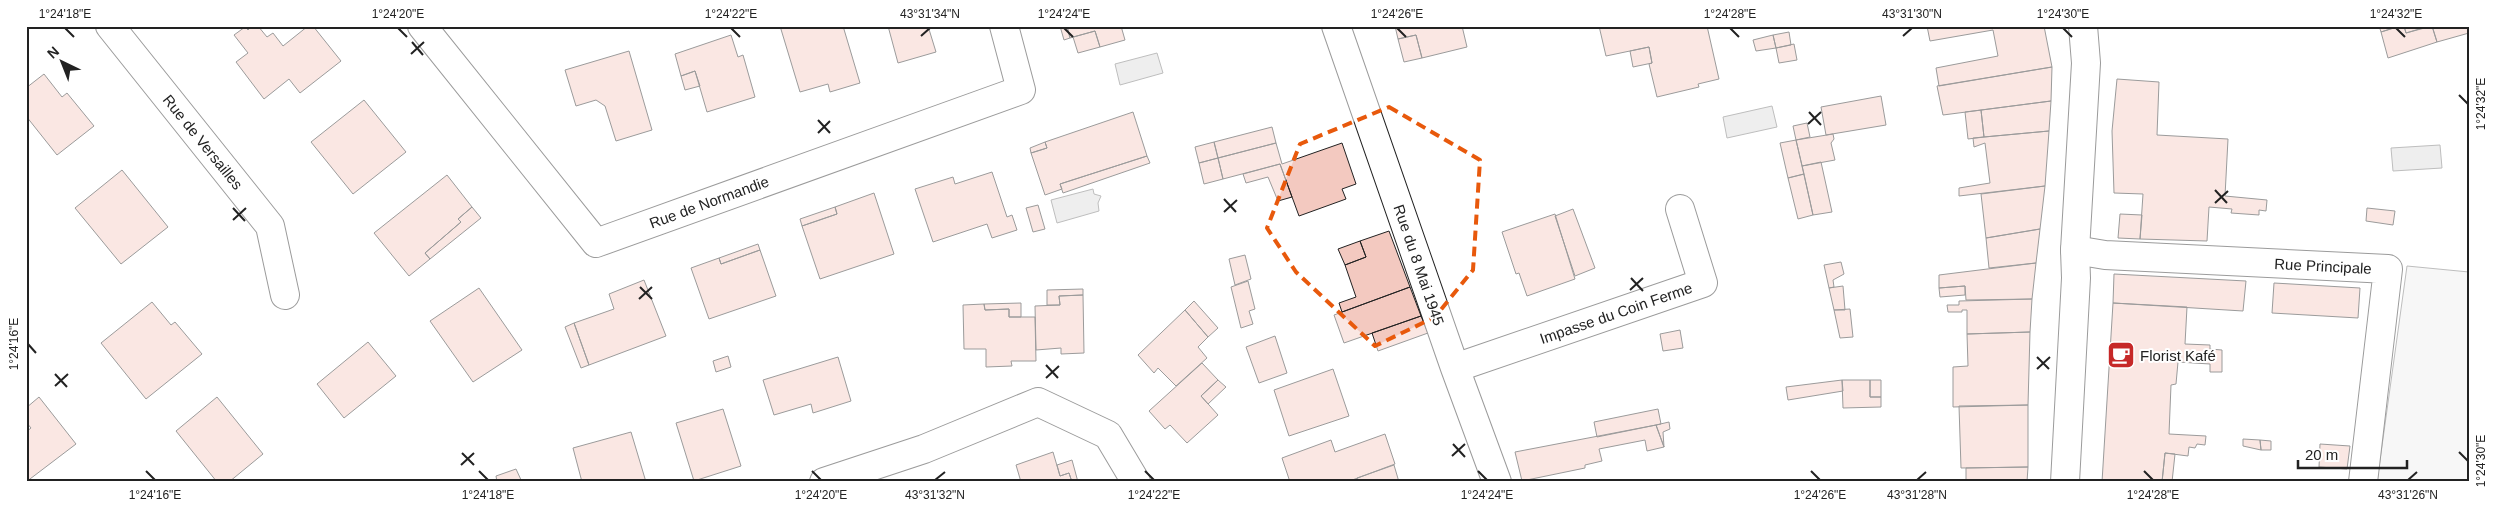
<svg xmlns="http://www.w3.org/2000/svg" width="2495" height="508" font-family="Helvetica,sans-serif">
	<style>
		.parking { fill: #ededed; stroke: #6f6f6f }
		.water { fill: #d9d9d9; stroke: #6f6f6f }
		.building { fill: #f3c9c0; stroke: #222 }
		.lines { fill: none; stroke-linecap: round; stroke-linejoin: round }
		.minor-casing { stroke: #222; stroke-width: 30 }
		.tertiary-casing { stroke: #222; stroke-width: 30 }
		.minor { stroke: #fff; stroke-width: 28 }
		.tertiary { stroke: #fff; stroke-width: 28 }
		.marked { fill: none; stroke: #e8590c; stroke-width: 4; stroke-dasharray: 10 6; stroke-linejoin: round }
		.ticks { fill: none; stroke: #222; stroke-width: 2 }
		.labels { text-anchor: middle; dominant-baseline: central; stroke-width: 4; stroke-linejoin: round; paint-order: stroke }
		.street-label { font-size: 15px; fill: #222; stroke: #fff }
		.poi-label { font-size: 15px; fill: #222; stroke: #fff; text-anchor: start }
		.neatline { fill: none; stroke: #222; stroke-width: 2 }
		.ticks-label { font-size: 12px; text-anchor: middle; fill: #222 }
	</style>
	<rect width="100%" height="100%" fill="#fff"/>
	<!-- parking -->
	<path class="parking" d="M2407,266L2469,272V482H2377Z"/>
	<!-- water -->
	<path class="water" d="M1157,53L1163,73L1120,85L1115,64Z
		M1772,106L1777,127L1727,138L1723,117Z
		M2440,145L2442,168L2393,171L2391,148Z
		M1093,189L1094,194L1101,196L1098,203L1099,211L1057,223L1051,200Z"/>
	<!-- building -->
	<path class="building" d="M252,26H258L267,37L273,33L283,46L308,26H313L341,61L300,93L289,79L264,99L236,62L248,53L234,35L245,27L248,30Z
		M780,26H843L860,83L830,92L828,84L800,92Z
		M888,26H928L936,52L898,63Z
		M1060,26H1067L1070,38L1064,40Z
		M1067,26H1121L1125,40L1100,47L1095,31L1070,38Z
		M1395,26H1462L1467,47L1422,58L1416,35L1398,39Z
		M1599,26H1707L1719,79L1698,84L1699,87L1657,97L1649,64L1652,63L1649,47L1606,56Z
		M1927,26H2044L2052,67L1939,86L1936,68L1998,56L1993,30L1930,41Z
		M2379,26H2400L2381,32Z
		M2400,26H2404L2406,33L2432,26L2437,42L2388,58L2381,32Z
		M2404,26H2429L2406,33Z
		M2432,26H2468L2469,33L2437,42Z
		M1095,31L1100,47L1078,53L1073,37Z
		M1789,32L1791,45L1776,48L1773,35Z
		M731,35L738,57L743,55L755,97L707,112L695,71L681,76L675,54Z
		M1416,35L1422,58L1404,62L1398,39Z
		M1773,35L1776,48L1756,51L1753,40Z
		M1794,44L1797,60L1779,63L1776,48Z
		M1649,47L1652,63L1633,67L1630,51Z
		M629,51L652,130L616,141L605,106L596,100L576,106L565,70Z
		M2052,67L2051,101L1943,115L1937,86Z
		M695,71L700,86L685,90L681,76Z
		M44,74L62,97L67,93L94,126L57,155L26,116V88Z
		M2117,79L2159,82L2157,135L2228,139L2225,196L2267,200L2266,211L2259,210V215L2231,213L2232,209L2209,207L2207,241L2140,239L2143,194L2114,193L2112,131Z
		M1881,96L1886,125L1826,135L1821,107Z
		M364,100L406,152L353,194L311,142Z
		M2051,101L2049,131L1984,137L1981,110Z
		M1981,110L1984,137L1968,139L1965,112Z
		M1133,112L1147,156L1060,184L1062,189L1045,195L1031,153L1047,148L1045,142Z
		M1807,123L1810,137L1796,140L1793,126Z
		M1272,127L1276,143L1218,158L1214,142Z
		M2049,131L2045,186L1959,196V188L1990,183L1985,143L1974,147L1973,138Z
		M1833,134L1834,139L1831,143L1835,160L1802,166L1796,140Z
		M1796,140L1804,174L1788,178L1780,143Z
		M1045,142L1047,148L1031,153L1030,148Z
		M1214,142L1218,158L1199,163L1195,147Z
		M1276,143L1282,164L1342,143L1356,184L1342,189L1346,199L1299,216L1280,164L1223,179L1218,158Z
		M1147,156L1150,163L1063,193L1060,184Z
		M1218,158L1223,179L1204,184L1199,163Z
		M1821,162L1832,212L1813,215L1802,166Z
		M1280,164L1292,197L1278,201L1268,177L1246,183L1243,174Z
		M122,170L168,227L121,264L75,208Z
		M992,172L1007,217L1012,215L1017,230L992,238L987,224L933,242L915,189L953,177L955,184Z
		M1804,174L1813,215L1798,219L1788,178Z
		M447,175L472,207L458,219L461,222L425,253L430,259L409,276L374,233Z
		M2045,186L2040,229L1986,238L1981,194Z
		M874,193L894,254L820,279L802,226L837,214L835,207Z
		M1038,205L1045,229L1033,232L1026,208Z
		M472,207L481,218L430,259L425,253L461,222L458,219Z
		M835,207L837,214L802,226L800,219Z
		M2367,208L2395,211L2393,225L2366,221Z
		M1573,209L1595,268L1575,276L1555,216Z
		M1555,214L1575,279L1527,296L1519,273L1516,274L1502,232Z
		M2120,214L2142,215L2140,239L2118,238Z
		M2040,229L2036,263L1989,268L1986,238Z
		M1389,231L1410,287L1342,312L1339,303L1356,297L1345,265L1366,257L1360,241Z
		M1360,241L1366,257L1345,265L1338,249Z
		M758,244L760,250L721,264L719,258Z
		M760,250L776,296L709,319L691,268L719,258L721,264Z
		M1245,255L1251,279L1235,285L1229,259Z
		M1841,262L1844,274L1833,280L1834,287L1829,288L1824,265Z
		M2036,263L2032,299L1966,300L1965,286L1939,288V275Z
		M2114,274L2246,281L2243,311L2113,303Z
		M644,280L666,336L589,365L574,323L614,309L609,294Z
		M1248,281L1255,309L1249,311L1253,324L1241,328L1231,287Z
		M2274,283L2360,288L2358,318L2272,313Z
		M1843,286L1845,310H1834L1829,288Z
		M1965,286V295L1940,297L1939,288Z
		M1410,287L1421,316L1344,343L1334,315Z
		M479,288L522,350L473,382L430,321Z
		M1083,289V295L1059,296L1060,305H1047V290Z
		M1083,295L1084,353L1061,354V348L1036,350L1035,306L1060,305L1059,296Z
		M2032,299L2030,332L1967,334V310H1962V312H1948L1947,305H1959V301Z
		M1194,301L1218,328L1208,337L1185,310Z
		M152,302L171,325L175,322L202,354L146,399L101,343Z
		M1021,303V317H1009V309L985,310L984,304Z
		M2113,303L2187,307L2185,344L2210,345V349L2222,350V372H2210V364L2178,362L2176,384L2171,385L2169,434L2206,436L2205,445L2197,444L2195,448L2189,447L2188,456L2165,453L2162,482H2102Z
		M984,304L985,310L1009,309V317H1035L1036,361H1011L1012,366L986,367V349H964L963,305Z
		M1850,309L1853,337L1840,338L1834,310Z
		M1185,310L1208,337L1198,347L1207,358L1176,386L1158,368L1154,373L1138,355Z
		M1421,316L1428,333L1378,351L1372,333Z
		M574,323L589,365L581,368L565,327Z
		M1680,330L1683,348L1663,351L1660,334Z
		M2030,332L2028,405L1953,407V367L1968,366L1967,334Z
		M1275,336L1287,373L1259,383L1246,347Z
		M368,342L396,376L344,418L317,384Z
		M728,356L731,367L716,372L713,361Z
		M838,357L851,401L813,413L811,404L774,415L763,380Z
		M1202,363L1218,380L1201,396L1218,415L1187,443L1170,425L1165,429L1149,411Z
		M1333,369L1349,416L1289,436L1274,390Z
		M1218,380L1226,387L1208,404L1201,396Z
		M1842,380L1843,391L1788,400L1786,387Z
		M1842,380H1870V397H1881V407L1843,408Z
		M1870,380H1881V397H1870Z
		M39,397L76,444L26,482V432L31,428L26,422V408Z
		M217,397L263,454L229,482H217L176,431Z
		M2028,405V467L1961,468L1959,406Z
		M723,409L741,466L694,481L676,423Z
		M1658,409L1661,424L1597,437L1594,422Z
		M1669,422L1670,429L1663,432L1664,447L1656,425Z
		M1656,425L1664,447L1647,451L1645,440L1599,449L1602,461L1585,465V468L1522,481L1515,452Z
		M631,432L646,482H582L573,448Z
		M1385,434L1395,464L1347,482H1290L1282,458L1331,440L1335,452Z
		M2243,439L2260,440L2261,450L2243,446Z
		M2260,440L2271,441V450H2261Z
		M2320,444L2350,446L2347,469L2319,467Z
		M1053,452L1060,476L1069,473L1072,482H1021L1016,465Z
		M2165,453L2175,454L2172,482H2162Z
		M1072,460L1078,482H1072L1069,473L1060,476L1057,465Z
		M1394,465L1399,482H1359L1357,478Z
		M2028,467L2027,482H1966V468Z
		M516,469L522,482H497L496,476Z"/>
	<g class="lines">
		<!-- minor casing -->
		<g class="minor-casing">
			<path id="minor" d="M110,26L270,226L285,295
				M422,26L596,243L1021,90L1004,26
				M1336,26L1455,368L1497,482
				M2075,250L2105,255L2388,269L2363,482
				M1455,368L1703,283L1680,209
				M824,482L924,449L1038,402L1108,435L1136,482"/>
		</g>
		<!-- tertiary casing -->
		<g class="tertiary-casing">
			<path id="tertiary" d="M2065,482L2076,278L2075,250L2086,63L2083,26"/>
		</g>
		<!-- minor -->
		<use href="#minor" class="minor"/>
		<!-- tertiary -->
		<use href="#tertiary" class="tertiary"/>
	</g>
	<!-- marked area -->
	<path d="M0 0H2495V508H0ZM1389,107L1480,160L1473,270L1435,317L1375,346L1296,272L1267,228L1300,144Z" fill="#fff" fill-opacity=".55" fill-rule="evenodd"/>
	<path class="marked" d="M1389,107L1480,160L1473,270L1435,317L1375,346L1296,272L1267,228L1300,144Z"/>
	<!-- ticks -->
	<path class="ticks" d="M65,28L74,37M398,28L407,37M731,28L740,37M1064,28L1073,37M1397,28L1406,37M1730,28L1739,37M2063,28L2072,37M2396,28L2405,37M921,36L930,28M1903,36L1912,28M412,42L423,55M411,54L424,42M2459,95L2468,104M1809,112L1821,125M818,120L830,133M1808,124L1821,112M818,133L830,121M2215,190L2227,203M1224,199L1236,212M2215,203L2228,191M233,208L245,221M1224,212L1237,200M233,220L246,208M1631,278L1643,291M640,287L652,299M1630,290L1643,278M639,299L652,287M28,344L36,353M2037,357L2049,369M1046,365L1058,378M2037,369L2050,357M55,374L67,387M1046,378L1059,366M55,386L68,374M1453,444L1465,457M2459,452L2468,461M462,453L474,465M1452,456L1465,444M461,465L474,453M146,471L155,480M479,471L488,480M812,471L821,480M1145,471L1154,480M1478,471L1487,480M1811,471L1820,480M2144,471L2153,480M935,480L945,472M1917,480L1926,472M2408,480L2417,472"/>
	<!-- icons -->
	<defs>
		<g id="cafe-square" transform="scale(1.4375)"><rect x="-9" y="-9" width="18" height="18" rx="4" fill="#c62828" stroke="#fff"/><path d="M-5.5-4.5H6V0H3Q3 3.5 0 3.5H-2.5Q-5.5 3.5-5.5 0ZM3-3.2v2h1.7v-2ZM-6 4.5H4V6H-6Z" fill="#fff"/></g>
	</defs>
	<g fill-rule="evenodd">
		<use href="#cafe-square" x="2121" y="355"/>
	</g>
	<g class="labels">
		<!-- street labels -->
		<g class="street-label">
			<text transform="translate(203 142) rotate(51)">Rue de Versailles</text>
			<text transform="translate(709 202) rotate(-20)">Rue de Normandie</text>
			<text transform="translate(1419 265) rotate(71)">Rue du 8 Mai 1945</text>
			<text transform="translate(2323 266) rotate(3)">Rue Principale</text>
			<text transform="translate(1616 313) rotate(-19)">Impasse du Coin Ferme</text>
		</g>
		<!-- poi labels -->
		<g class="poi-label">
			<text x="2140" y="355">Florist Kafé</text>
		</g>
	</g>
	<!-- border -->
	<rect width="2495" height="508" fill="none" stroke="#ffffff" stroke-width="55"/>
	<!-- north arrow -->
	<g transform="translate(62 62) rotate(317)" stroke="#ffffff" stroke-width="4" paint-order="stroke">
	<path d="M0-4L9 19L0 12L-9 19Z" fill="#222222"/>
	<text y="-8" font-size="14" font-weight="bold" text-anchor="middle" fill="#222222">N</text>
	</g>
	<!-- scale -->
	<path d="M2298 460v8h109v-8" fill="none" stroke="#222222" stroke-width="2.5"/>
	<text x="2305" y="460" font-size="15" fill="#222222" stroke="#ffffff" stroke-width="4" paint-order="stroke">20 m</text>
	<rect x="28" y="28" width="2440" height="452" class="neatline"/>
	<g class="ticks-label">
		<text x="65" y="18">1°24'18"E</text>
		<text x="398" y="18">1°24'20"E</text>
		<text x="731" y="18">1°24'22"E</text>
		<text x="930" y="18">43°31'34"N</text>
		<text x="1064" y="18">1°24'24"E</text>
		<text x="1397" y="18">1°24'26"E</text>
		<text x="1730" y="18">1°24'28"E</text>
		<text x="1912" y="18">43°31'30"N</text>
		<text x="2063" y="18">1°24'30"E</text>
		<text x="2396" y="18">1°24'32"E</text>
		<text transform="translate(2481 104) rotate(-90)" y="4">1°24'32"E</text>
		<text transform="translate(14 344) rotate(-90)" y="4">1°24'16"E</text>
		<text transform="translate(2481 461) rotate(-90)" y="4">1°24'30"E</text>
		<text x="155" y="499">1°24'16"E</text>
		<text x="488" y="499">1°24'18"E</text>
		<text x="821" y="499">1°24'20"E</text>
		<text x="935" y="499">43°31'32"N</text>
		<text x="1154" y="499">1°24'22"E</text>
		<text x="1487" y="499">1°24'24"E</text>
		<text x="1820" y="499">1°24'26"E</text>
		<text x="1917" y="499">43°31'28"N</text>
		<text x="2153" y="499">1°24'28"E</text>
		<text x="2408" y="499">43°31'26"N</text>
	</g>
</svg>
